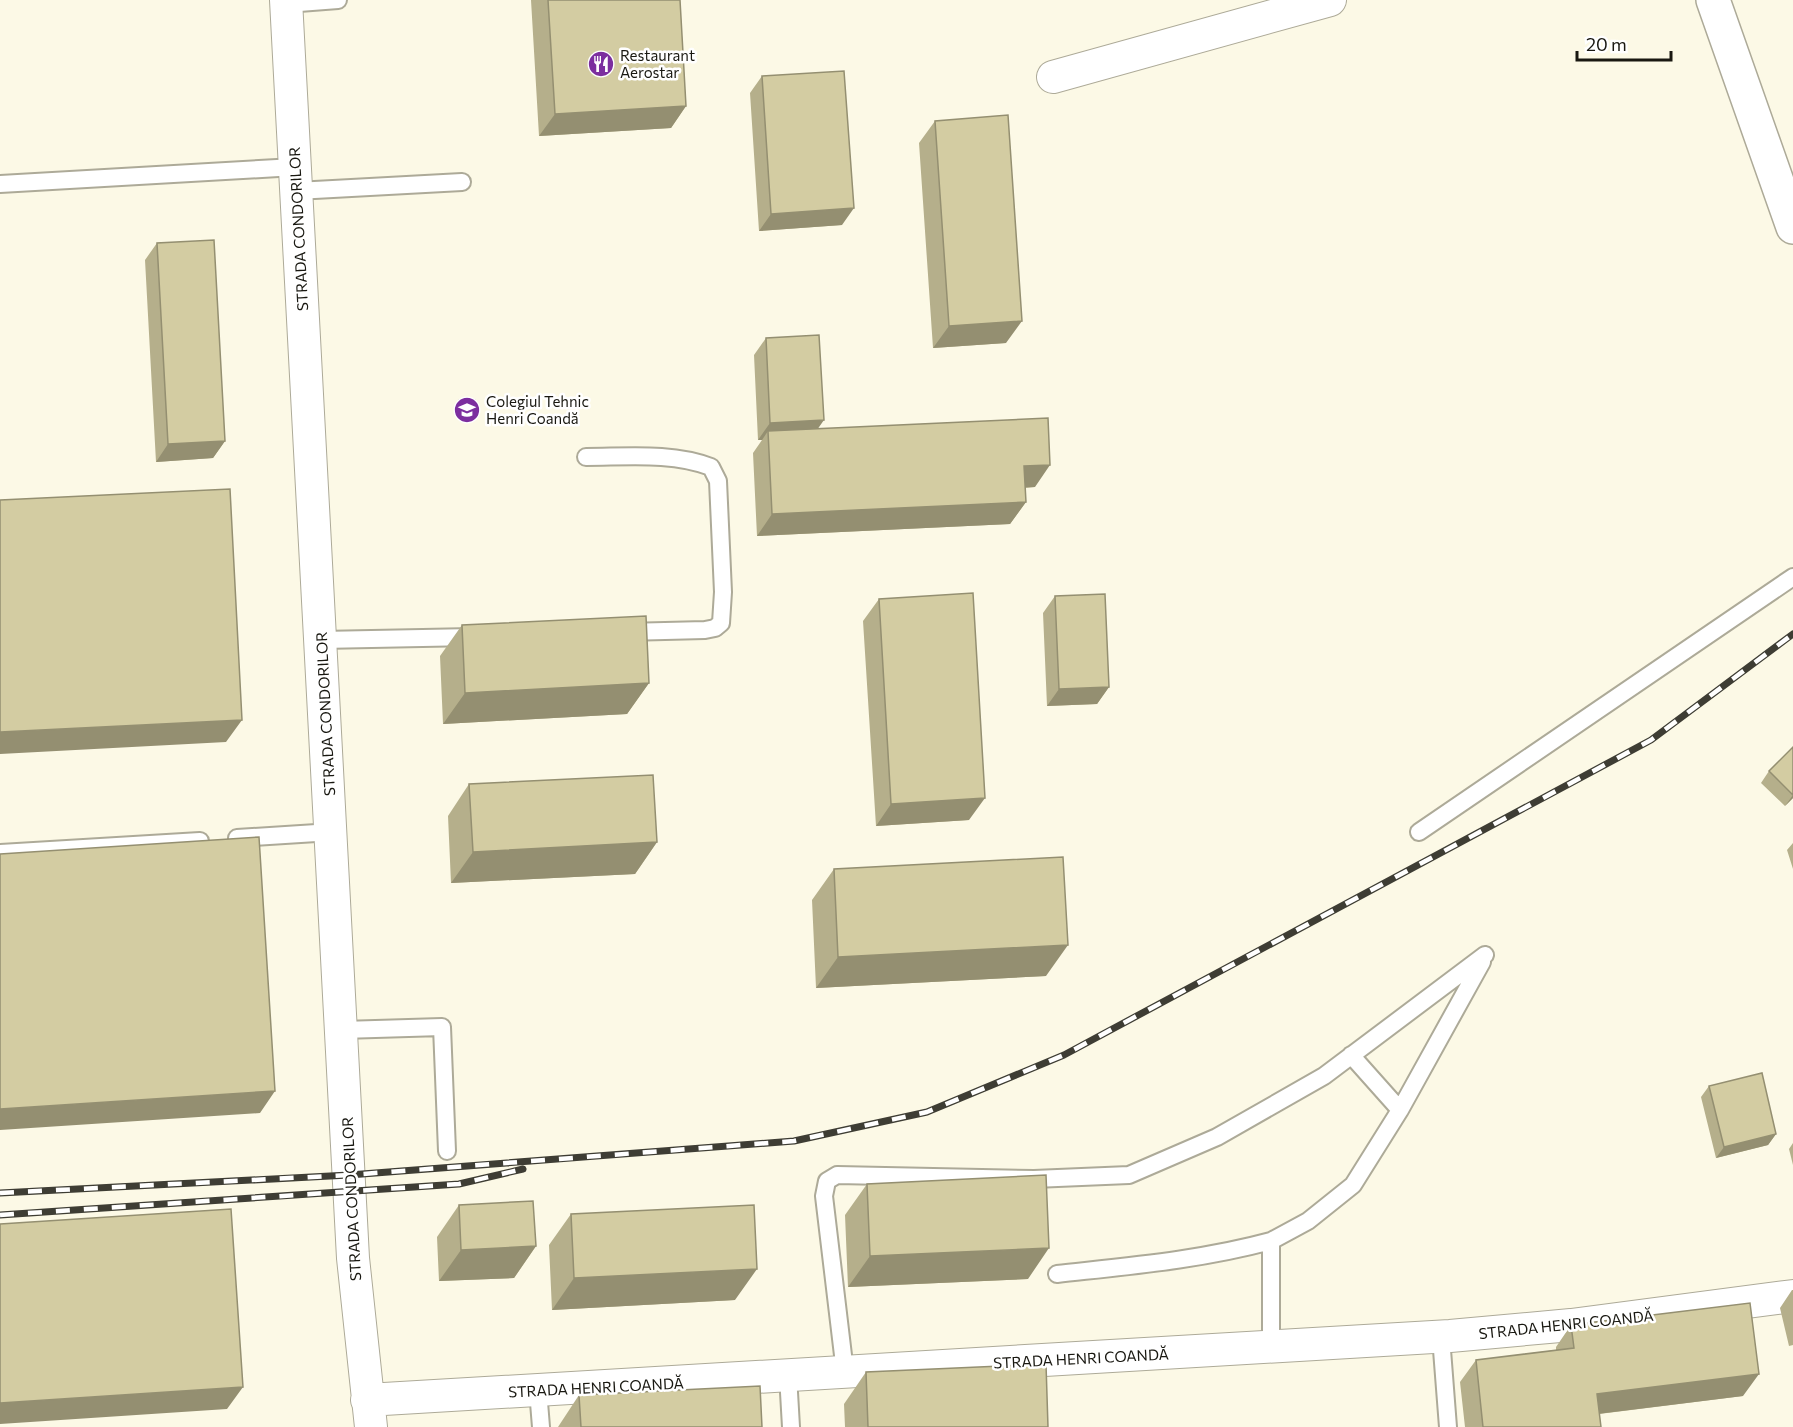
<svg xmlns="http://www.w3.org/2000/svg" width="1793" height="1427" font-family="Commissioner,sans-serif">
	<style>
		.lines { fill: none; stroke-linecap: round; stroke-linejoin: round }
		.lane-casing { stroke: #adaa98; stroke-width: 20 }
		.street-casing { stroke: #adaa98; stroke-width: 34 }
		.secondary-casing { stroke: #adaa98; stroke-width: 36 }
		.lane { stroke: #fff; stroke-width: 16 }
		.street { stroke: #fff; stroke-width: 32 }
		.secondary { stroke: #fff; stroke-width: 33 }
		.rail-casing { stroke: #3e3d34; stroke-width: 7 }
		.rail { stroke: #fff; stroke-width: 4.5; stroke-dasharray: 14; stroke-linecap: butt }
		.wall { fill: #b5af8b }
		.shaded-wall { fill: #948f71 }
		.building { fill: #d3cca2; stroke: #948f71; stroke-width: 1.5 }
		.labels { text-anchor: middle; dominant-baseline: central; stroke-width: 5; stroke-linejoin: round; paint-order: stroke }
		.poi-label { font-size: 15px; fill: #191811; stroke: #fff; text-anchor: start }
		.street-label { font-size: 15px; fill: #191811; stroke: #fff }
	</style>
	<rect width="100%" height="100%" fill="#fcf9e6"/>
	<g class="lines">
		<!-- lane casing -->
		<g class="lane-casing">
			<path id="lane" d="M286,4L338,0
				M0,184L295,167
				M296,191L462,182
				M586,457C626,457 672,452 711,467L718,481L723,592L721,623L715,628L705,630L625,632
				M321,640L473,637
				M1419,832L1793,577
				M237,838L332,832
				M0,853L200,841
				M342,1030L442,1027L447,1151
				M1351,1055L1400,1110
				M1057,1274C1129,1266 1201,1260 1271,1241
				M1441,1337L1448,1427
				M1271,1347V1241L1308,1221L1353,1185L1400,1110L1482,962
				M845,1372L824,1196L827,1181L837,1175L1034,1179L1129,1175L1217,1137L1324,1076L1485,955
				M788,1375L791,1427
				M538,1390L541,1427"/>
		</g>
		<!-- street casing -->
		<g class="street-casing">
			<path id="street" d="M286,0L353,1258L371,1427
				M1053,77L1330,0
				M367,1400L1450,1336L1571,1325L1793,1296"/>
		</g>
		<!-- secondary casing -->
		<g class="secondary-casing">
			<path id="secondary" d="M1713,0L1793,227"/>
		</g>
		<!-- lane -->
		<use href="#lane" class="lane"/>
		<!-- street -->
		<use href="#street" class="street"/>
		<!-- secondary -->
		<use href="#secondary" class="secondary"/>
		<!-- rail casing -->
		<g class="rail-casing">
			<path id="rail" d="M0,1193L349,1175L794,1141L927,1112L1064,1055L1651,740L1793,634
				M0,1215L459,1184L523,1169"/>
		</g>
		<!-- rail -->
		<use href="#rail" class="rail"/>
	</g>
	<!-- wall -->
	<path class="wall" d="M531,0H680L686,106L671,128L539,136Z
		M762,76L842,225L759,231L750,93Z
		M935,121L1006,343L933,348L919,143Z
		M157,243L225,441L213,458L156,462L145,260Z
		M766,338L818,428L1035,487L1025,488L1026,502L1010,524L757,536L753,453L762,440H758L754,355Z
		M1055,596L1109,687L1097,704L1047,706L1043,613Z
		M879,599L969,820L876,826L863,621Z
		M462,625L649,683L627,714L443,724L440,656Z
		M1793,747V798L1785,806L1761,783L1769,771Z
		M469,784L657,842L635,874L451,883L448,816Z
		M1793,843V869L1787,850Z
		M834,869L1046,976L816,988L812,900Z
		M1709,1086L1776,1134L1768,1145L1716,1158L1701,1097Z
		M1793,1143V1165L1789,1149Z
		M867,1184L1028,1279L848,1287L845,1215Z
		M459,1205L536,1246L514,1278L439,1281L437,1237Z
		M571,1214L735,1300L552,1310L549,1245Z
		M1792,1290H1793V1345L1789,1346L1780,1308Z
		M1571,1325L1743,1396L1599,1414L1601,1427H1465L1460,1382L1476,1360L1556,1350V1347Z
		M866,1372L1048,1427H845L844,1404Z
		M579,1395L762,1427H558Z"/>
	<!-- shaded-wall -->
	<path class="shaded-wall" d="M686,106L671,128L539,136L555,114Z
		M854,208L842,225L759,231L771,214Z
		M1022,321L1006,343L933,348L949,326Z
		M824,420L812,437L768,431L762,440H758L770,423Z
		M225,441L213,458L156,462L168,444Z
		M1050,465L1035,487L1008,488L1024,466Z
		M1026,502L1010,524L757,536L772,514Z
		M649,683L627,714L443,724L465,693Z
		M1109,687L1097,704L1047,706L1059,689Z
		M242,720L226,742L0,754V732Z
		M1793,795V798L1785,806Z
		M985,798L969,820L876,826L891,804Z
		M657,842L635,874L451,883L473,852Z
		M1068,945L1046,976L816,988L838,957Z
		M275,1091L260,1113L0,1130V1109Z
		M1776,1134L1768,1145L1716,1158L1724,1147Z
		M536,1246L514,1278L439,1281L461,1250Z
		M1049,1248L1028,1279L848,1287L870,1256Z
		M757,1269L735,1300L552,1310L574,1278Z
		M1759,1374L1743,1396L1581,1416L1597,1394Z
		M243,1387L227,1409L0,1424V1403Z"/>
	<!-- building -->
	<path class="building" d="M548,0H680L686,106L555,114Z
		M844,71L854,208L771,214L762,76Z
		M1008,115L1022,321L949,326L935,121Z
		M214,240L225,441L168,444L157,243Z
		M819,335L824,420L770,423L766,338Z
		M1048,418L1050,465L1024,466L1026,502L772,514L768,431Z
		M230,489L242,720L0,732V500Z
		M973,593L985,798L891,804L879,599Z
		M1105,594L1109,687L1059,689L1055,596Z
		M646,616L649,683L465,693L462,625Z
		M1793,747V795L1769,771Z
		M653,775L657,842L473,852L469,784Z
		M259,837L275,1091L0,1109V854Z
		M1063,857L1068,945L838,957L834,869Z
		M1762,1073L1776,1134L1724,1147L1709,1086Z
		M1046,1175L1049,1248L870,1256L867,1184Z
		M533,1201L536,1246L461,1250L459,1205Z
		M754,1205L757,1269L574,1278L571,1214Z
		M231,1209L243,1387L0,1403V1224Z
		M1750,1303L1759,1374L1597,1394L1601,1427H1483L1476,1360L1574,1348L1571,1325Z
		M1046,1364L1048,1427H868L866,1372Z
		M760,1386L762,1427H581L579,1395Z"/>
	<!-- icons -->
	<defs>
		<g id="restaurant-disc" transform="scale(1.35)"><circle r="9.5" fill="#7c2e9f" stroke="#fff"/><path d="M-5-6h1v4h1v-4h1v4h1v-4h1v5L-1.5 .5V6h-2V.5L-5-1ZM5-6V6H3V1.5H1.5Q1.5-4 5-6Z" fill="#fff"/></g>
		<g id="university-disc" transform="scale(1.35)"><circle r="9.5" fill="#7c2e9f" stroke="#fff"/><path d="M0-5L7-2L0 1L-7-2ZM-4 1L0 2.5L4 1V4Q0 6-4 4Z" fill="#fff"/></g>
	</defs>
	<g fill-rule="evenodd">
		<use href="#restaurant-disc" x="601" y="64"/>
		<use href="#university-disc" x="467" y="410"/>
	</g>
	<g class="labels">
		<!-- poi labels -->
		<g class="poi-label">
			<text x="620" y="55">Restaurant<tspan x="620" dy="17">Aerostar</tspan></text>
			<text x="486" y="401">Colegiul Tehnic<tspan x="486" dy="17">Henri Coandă</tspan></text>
		</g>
		<!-- street labels -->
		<g class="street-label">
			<text transform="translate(298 229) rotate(-93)">STRADA CONDORILOR</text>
			<text transform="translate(325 714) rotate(-93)">STRADA CONDORILOR</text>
			<text transform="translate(351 1199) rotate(-93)">STRADA CONDORILOR</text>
			<text transform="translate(1566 1324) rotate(-6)">STRADA HENRI COANDĂ</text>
			<text transform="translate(1081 1358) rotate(-3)">STRADA HENRI COANDĂ</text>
			<text transform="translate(596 1387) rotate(-3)">STRADA HENRI COANDĂ</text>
		</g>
	</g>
	<!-- scale -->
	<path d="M1577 51v9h94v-9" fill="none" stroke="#191811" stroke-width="3"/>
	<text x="1586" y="51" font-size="18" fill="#191811" stroke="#ffffff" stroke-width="4.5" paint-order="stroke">20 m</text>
</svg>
